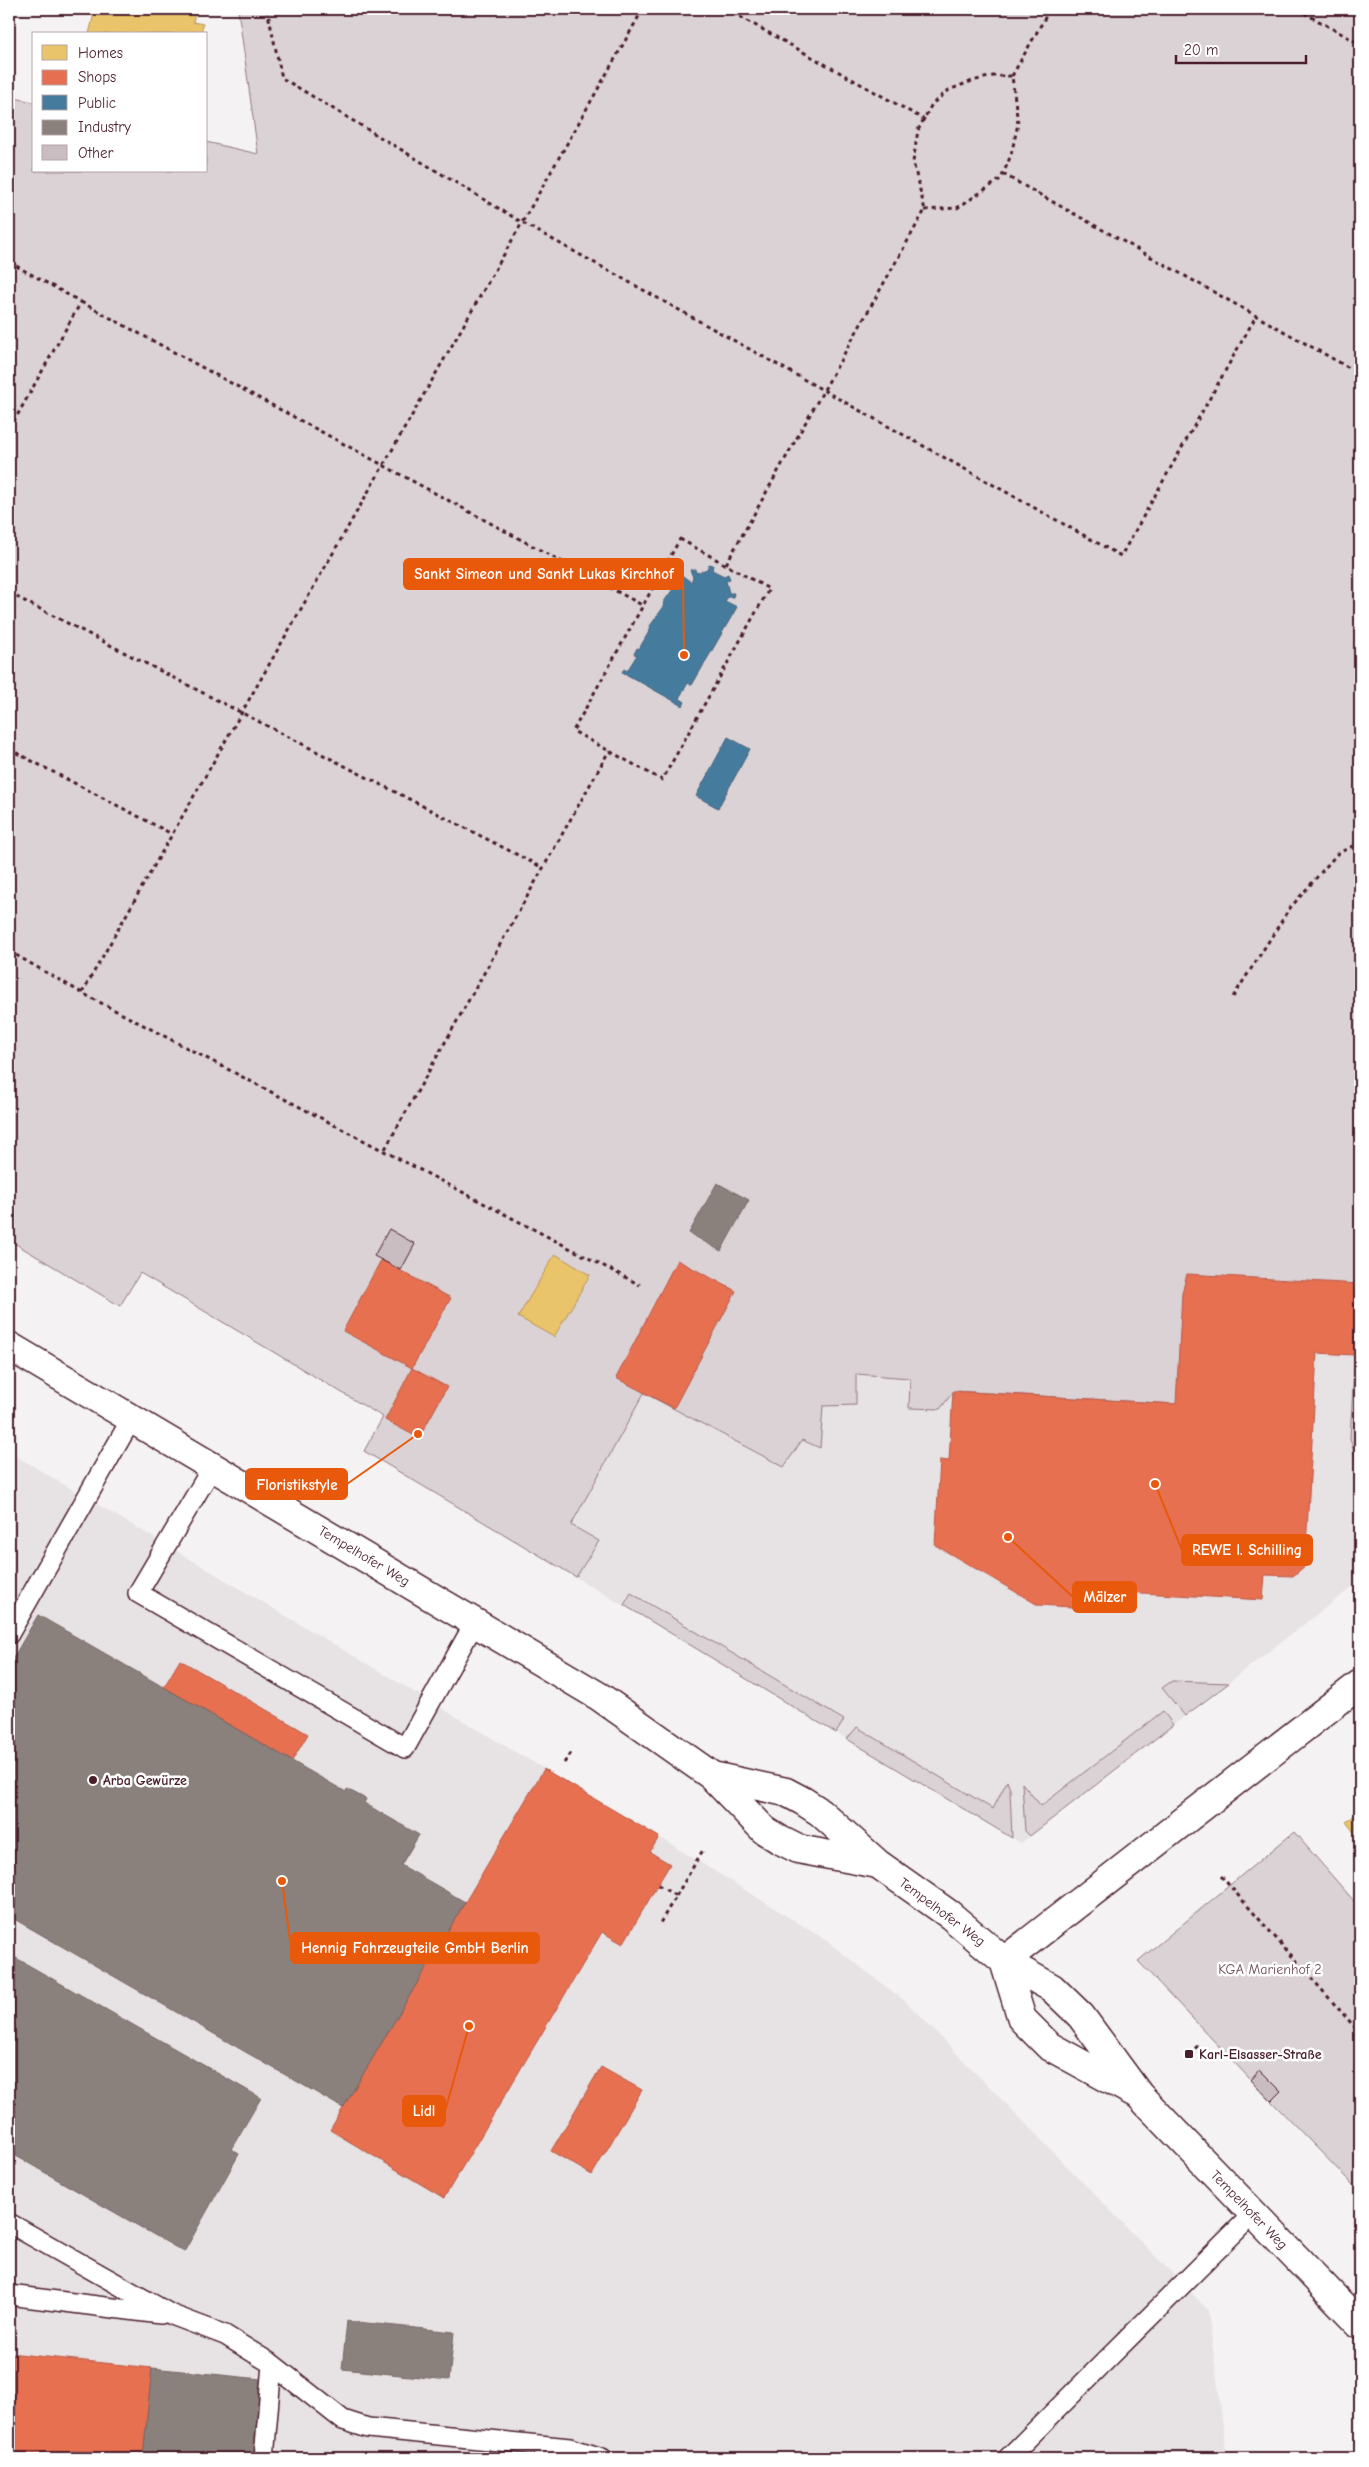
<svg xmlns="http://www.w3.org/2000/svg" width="1369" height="2467" font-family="'Comic Neue',sans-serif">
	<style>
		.built { fill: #e7e2e3 }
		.green { fill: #dbd2d5; stroke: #927880 }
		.homes { fill: #e9c46a; stroke: #b99257 }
		.shops { fill: #e76f51; stroke: #b85746 }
		.public { fill: #457b9d; stroke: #465f7b }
		.industry { fill: #8a817c; stroke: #776464 }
		.building { fill: #cabdc1; stroke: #4a1f2b }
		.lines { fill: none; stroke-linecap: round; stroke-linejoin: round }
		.lane-casing { stroke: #4a1f2b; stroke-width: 22 }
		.street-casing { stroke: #4a1f2b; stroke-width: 31 }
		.secondary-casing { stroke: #4a1f2b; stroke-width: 31 }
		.path { stroke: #4a1f2b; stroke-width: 3; stroke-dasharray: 4 4; stroke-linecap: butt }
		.lane { stroke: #fff; stroke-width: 19 }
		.street { stroke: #fff; stroke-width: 28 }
		.secondary { stroke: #fff; stroke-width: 28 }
		.poi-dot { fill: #4a1f2b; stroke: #fff; stroke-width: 2 }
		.labels { text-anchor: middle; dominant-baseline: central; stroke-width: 5; stroke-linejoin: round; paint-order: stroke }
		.street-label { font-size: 14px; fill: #4a1f2b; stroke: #fff }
		.poi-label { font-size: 14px; font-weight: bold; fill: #4a1f2b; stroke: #fff; text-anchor: start }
		.park-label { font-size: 14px; fill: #6e4c56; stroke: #fff }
		.leader { fill: none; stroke: #e8590c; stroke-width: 2 }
		.callout-dot { fill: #e8590c; stroke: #fff; stroke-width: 2 }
		.callout { fill: #e8590c; stroke: #e8590c; stroke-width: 2 }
		.callout-label { font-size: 15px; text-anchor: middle; font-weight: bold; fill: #fff }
	</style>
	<rect width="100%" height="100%" fill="#f4f2f2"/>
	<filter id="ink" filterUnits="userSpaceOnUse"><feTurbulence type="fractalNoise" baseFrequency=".02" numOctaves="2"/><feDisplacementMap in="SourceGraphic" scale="10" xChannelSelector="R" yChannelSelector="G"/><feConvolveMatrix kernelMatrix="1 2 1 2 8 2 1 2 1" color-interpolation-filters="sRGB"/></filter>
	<g filter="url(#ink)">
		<!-- built -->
		<path class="built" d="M1360,1142V1581L1021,1843L527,1548L616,1378L831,1363L1182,1201Z
			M9,1452L659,1837L824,1939L906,2002L1208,2310L1227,2458H9Z"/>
		<!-- green -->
		<path class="green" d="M238,9H1360V1476L1350,1438L1359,1284L1176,1404L954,1391L940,1409L909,1408L910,1378L856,1374V1405L823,1406L820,1448L802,1440L784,1467L644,1393L571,1525L599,1541L576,1577L364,1451L383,1417L140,1273L120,1306L9,1240V97L34,102V171H206V142L258,154Z
			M631,1593L844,1720L836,1733L624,1605Z
			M1172,1681L1229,1683L1185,1716L1162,1688Z
			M1163,1711L1173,1725L1030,1836L1025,1831L1022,1783L1041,1806Z
			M857,1727L993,1809L1007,1781L1010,1789L1012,1838L847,1739Z
			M1294,1832L1360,1908V2192L1271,2101L1281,2091L1260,2070L1251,2080L1138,1961Z"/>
		<!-- homes -->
		<path class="homes" d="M95,9H196L193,22L203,24L201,34H89Z
			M555,1254L590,1275L554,1337L518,1317Z
			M1360,1811V1840L1346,1822Z"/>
		<!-- shops -->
		<path class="shops" d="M381,1260L451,1298L412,1368L343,1331Z
			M677,1260L736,1291L674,1408L616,1378Z
			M1187,1274L1359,1284L1354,1355L1317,1353L1305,1566L1293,1576L1265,1575L1263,1600L1107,1591L1106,1609L1038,1605L935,1545L940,1460L949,1461L953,1391L1176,1404L1182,1293Z
			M412,1368L447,1387L419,1438L385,1420Z
			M180,1660L308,1734L292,1761L164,1687Z
			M544,1769L659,1837L650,1852L670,1864L623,1944L602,1932L444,2198L330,2130Z
			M601,2067L642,2090L592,2175L551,2151Z
			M9,2353L152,2368L143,2458H9Z"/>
		<!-- public -->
		<path class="public" d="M709,564L713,565L712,570L724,576L728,574L730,579L726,581L729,593H734L733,597H728L725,601L737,607L692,685L688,683L679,698L685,702L683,706L622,672L624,669L627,671L637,655L634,654L637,648L639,649L651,628L650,626L665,605L663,603L678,582L676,581L680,574L691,582L693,577L690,570L695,569L696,573L707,569Z
			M728,737L750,749L718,808L696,796Z"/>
		<!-- industry -->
		<path class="industry" d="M717,1183L749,1200L721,1251L689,1233Z
			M38,1615L346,1792L347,1789L366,1799L364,1803L419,1835L401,1865L465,1902L343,2108L9,1916V1665Z
			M9,1954L261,2098L231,2149L239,2154L184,2252L9,2152Z
			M347,2321L454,2332L449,2380L342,2369Z
			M152,2368L261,2379L253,2458H143Z"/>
		<!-- building -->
		<path class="building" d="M389,1229L415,1244L401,1270L374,1256Z
			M1260,2070L1281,2091L1271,2101L1251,2080Z"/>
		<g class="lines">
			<!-- lane casing -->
			<g class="lane-casing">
				<path id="lane" d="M213,1466L138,1593L405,1748L475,1622
					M9,1634L132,1418
					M9,2223L172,2315L225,2335L272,2364
					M9,2295L161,2314
					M264,2458L272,2364L343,2420L368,2428L570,2448L602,2458
					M1008,2458L1253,2214"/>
			</g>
			<!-- street casing -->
			<g class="street-casing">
				<path id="street" d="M1004,1961L1360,1684"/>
			</g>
			<!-- secondary casing -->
			<g class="secondary-casing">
				<path id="secondary" d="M9,1346L600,1697L712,1776L764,1830L780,1840L798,1849L878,1864
					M712,1776L786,1792L803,1801L820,1812L878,1864L950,1915L1004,1961L1052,1988L1081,2016L1139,2095L1360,2324
					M1004,1961L1022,2019L1049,2046L1133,2092"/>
			</g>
			<!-- path -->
			<path class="path" d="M267,9L282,78L523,223L1121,556L1256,316
				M726,9L925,120
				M1297,9L1360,44
				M1012,76L1050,9
				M1003,174L1360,374
				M9,262L81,302L9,430
				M81,302L642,605
				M680,539L769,589L662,780L573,731Z
				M726,564L925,210L913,162L918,130L932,104L949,90L972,81L993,76H1012L1018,124L1011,155L1001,179L957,208L925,210
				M9,593L543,868
				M9,749L172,834
				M9,951L82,993L640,1285
				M82,993C268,664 458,338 643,9
				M1233,997L1290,908L1338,853L1360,843
				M385,1149L609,751
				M564,1763L571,1753
				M1221,1876L1360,2033
				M658,1885L676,1896L660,1923
				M676,1896L703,1850
				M1189,2054L1200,2044"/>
			<!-- lane -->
			<use href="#lane" class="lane"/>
			<!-- street -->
			<use href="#street" class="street"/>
			<!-- secondary -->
			<use href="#secondary" class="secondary"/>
		</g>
	</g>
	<!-- markers -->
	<g class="poi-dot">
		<circle cx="93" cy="1780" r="5"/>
		<rect x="1184" y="2049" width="10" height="10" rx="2.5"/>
	</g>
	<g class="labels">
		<!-- street labels -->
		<g class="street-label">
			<text transform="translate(364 1556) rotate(31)">Tempelhofer Weg</text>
			<text transform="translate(942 1912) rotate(37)">Tempelhofer Weg</text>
			<text transform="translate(1249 2210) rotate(46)">Tempelhofer Weg</text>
		</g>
		<!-- poi labels -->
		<g class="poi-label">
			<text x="103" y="1780">Arba Gewürze</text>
			<text x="1199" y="2054">Karl-Elsasser-Straße</text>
		</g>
		<!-- park labels -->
		<g class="park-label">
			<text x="1270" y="1969">KGA Marienhof 2</text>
		</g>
	</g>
	<!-- callouts -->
	<path class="leader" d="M684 655L683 574M418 1434L347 1484M1155 1484L1182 1550M1008 1537L1073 1597M282 1881L291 1948M469 2026L445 2111"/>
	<g class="callout-dot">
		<circle cx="684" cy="655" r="5"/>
		<circle cx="418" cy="1434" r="5"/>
		<circle cx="1155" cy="1484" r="5"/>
		<circle cx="1008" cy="1537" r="5"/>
		<circle cx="282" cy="1881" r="5"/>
		<circle cx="469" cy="2026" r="5"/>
	</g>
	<g class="callout">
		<rect x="404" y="559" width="279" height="30" rx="5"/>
		<rect x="246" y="1469" width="101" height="30" rx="5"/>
		<rect x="1182" y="1535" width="130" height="30" rx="5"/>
		<rect x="1073" y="1582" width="63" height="30" rx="5"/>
		<rect x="291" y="1933" width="248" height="30" rx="5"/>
		<rect x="403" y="2096" width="42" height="30" rx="5"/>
	</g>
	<g class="callout-label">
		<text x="544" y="579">Sankt Simeon und Sankt Lukas Kirchhof</text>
		<text x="297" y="1490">Floristikstyle</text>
		<text x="1247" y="1555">REWE l. Schilling</text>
		<text x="1105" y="1602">Mälzer</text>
		<text x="415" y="1953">Hennig Fahrzeugteile GmbH Berlin</text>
		<text x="424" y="2116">Lidl</text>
	</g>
	<!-- margin -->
	<rect width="1369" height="2467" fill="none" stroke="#fff" stroke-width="30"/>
	<rect x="15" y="15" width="1339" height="2437" fill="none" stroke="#4a1f2b" stroke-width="2" filter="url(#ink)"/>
	<!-- legend -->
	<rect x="32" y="32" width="175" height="140" fill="#ffffff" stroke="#b7a5aa"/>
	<rect x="42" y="45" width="25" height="15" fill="#e9c46a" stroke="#b7a5aa"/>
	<text x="78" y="58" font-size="15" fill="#4a1f2b">Homes</text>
	<rect x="42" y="70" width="25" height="15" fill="#e76f51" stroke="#b7a5aa"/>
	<text x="78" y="82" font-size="15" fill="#4a1f2b">Shops</text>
	<rect x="42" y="95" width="25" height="15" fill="#457b9d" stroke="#b7a5aa"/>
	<text x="78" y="108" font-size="15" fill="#4a1f2b">Public</text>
	<rect x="42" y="120" width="25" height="15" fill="#8a817c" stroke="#b7a5aa"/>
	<text x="78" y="132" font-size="15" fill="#4a1f2b">Industry</text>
	<rect x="42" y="145" width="25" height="15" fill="#cabdc1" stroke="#b7a5aa"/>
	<text x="78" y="158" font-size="15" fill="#4a1f2b">Other</text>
	<!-- scale -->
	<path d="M1176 55v8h130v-8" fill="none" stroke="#4a1f2b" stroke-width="2.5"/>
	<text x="1184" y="55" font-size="15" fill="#4a1f2b" stroke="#ffffff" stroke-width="4" paint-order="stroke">20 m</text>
</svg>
